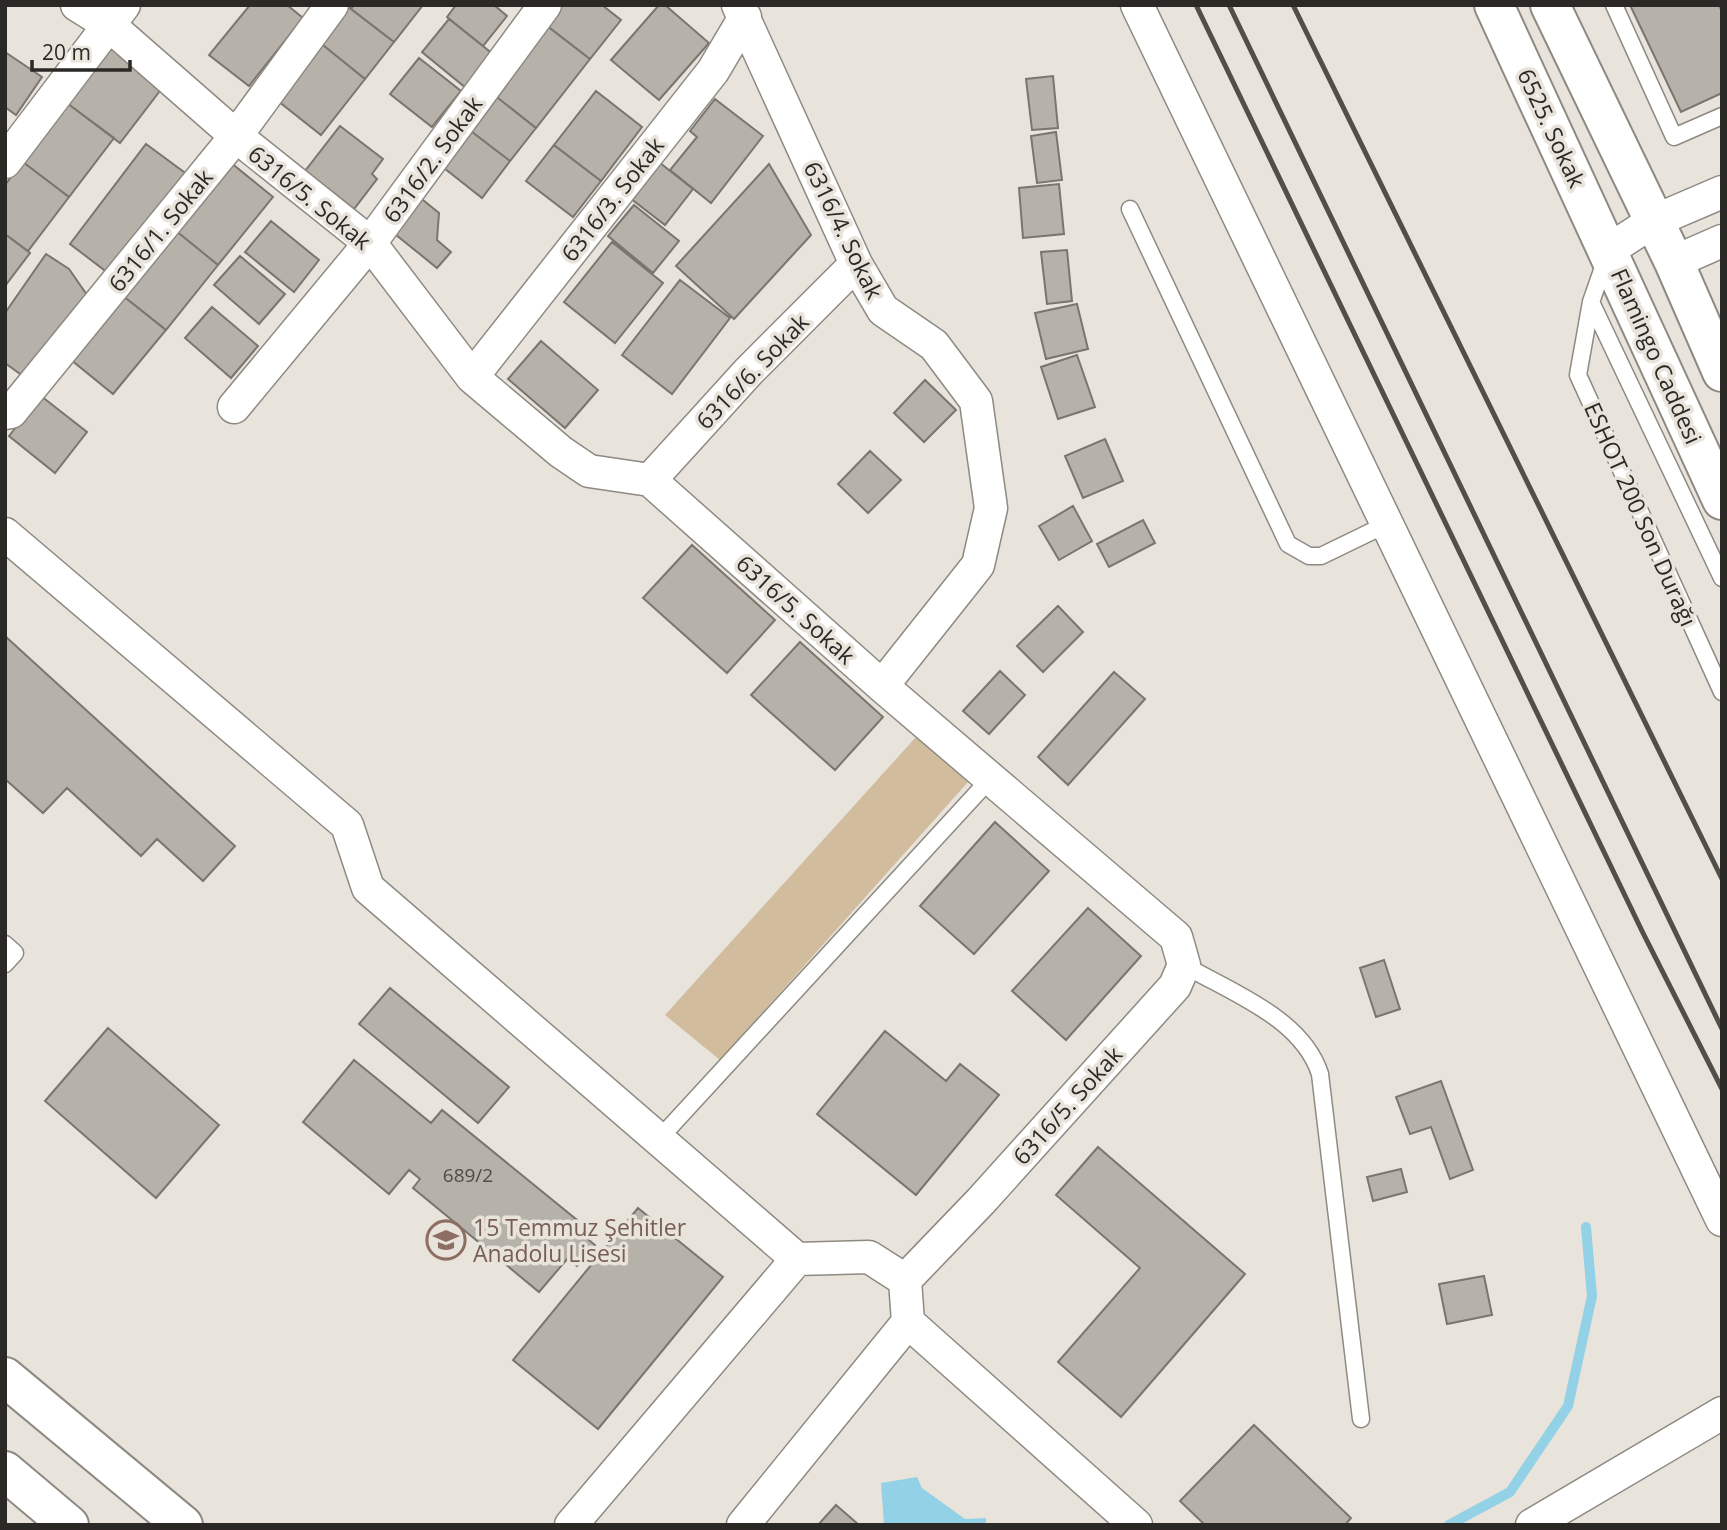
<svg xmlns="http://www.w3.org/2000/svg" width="1727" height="1530" font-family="'Open Sans',sans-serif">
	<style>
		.green { fill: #d1bd9e }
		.water { fill: #92d1e6 }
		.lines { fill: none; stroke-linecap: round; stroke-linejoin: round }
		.stream { stroke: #92d1e6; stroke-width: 10 }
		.building { fill: #b6b1a9; stroke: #7a756e; stroke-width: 2 }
		.service-casing { stroke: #8e8a82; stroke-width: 19 }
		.minor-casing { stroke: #8e8a82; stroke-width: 35 }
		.tertiary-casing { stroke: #8e8a82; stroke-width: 42 }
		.trunk-casing { stroke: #8e8a82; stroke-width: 42 }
		.service { stroke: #fff; stroke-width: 16 }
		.minor { stroke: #fff; stroke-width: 32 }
		.tertiary { stroke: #fff; stroke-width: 38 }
		.trunk { stroke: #fff; stroke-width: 38 }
		.rail { stroke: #524f4b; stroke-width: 5 }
		.labels { text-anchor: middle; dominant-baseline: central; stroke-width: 7; stroke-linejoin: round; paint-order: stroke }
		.number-label { font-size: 19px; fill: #4e4b47 }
		.street-label { font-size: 23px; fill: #2b2926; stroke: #e8e3db }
		.education-label { font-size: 23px; fill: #785e54; stroke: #e8e3db; text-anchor: start }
	</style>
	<rect width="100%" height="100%" fill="#e8e3db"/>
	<!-- green -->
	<path class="green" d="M916,737L968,782L720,1060L665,1015Z"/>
	<!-- water -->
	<path class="water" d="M917,1477L922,1488L965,1519L986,1518V1525L884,1524L881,1483Z"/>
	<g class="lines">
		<!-- stream -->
		<path class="stream" d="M1449,1525L1510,1492L1568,1406L1592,1296L1586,1227"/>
	</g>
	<!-- building -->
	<path class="building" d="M250,5H287L303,18L249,86L209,55Z
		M346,5L394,42L365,79L318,41Z
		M354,5H423L394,42L351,9Z
		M456,5H494L507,16L483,46L447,17Z
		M562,5H602L621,20L590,59L546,25Z
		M659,5H665L709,43L659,100L611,60Z
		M1630,5H1719L1722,12V93L1681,112Z
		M449,19L494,55L466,88L422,52Z
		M546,25L590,59L536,128L493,94Z
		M116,39L169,79L120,143L67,103Z
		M318,41L365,79L321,135L273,97Z
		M5,52L42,77L16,115L5,107Z
		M419,58L461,91L432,127L390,94Z
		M1053,76L1058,128L1032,130L1026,79Z
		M596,91L642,127L601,181L554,145Z
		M493,94L536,128L510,161L467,128Z
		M715,99L763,136L711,203L670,170L697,137L690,131Z
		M67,103L114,138L69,197L23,162Z
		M340,126L383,159L372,174L377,179L354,209L305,171Z
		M467,128L510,161L482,198L439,164Z
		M1056,132L1062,180L1037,183L1031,136Z
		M146,144L188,175L112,276L70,244Z
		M554,145L601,181L573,217L526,181Z
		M650,155L693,189L665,225L621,191Z
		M23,162L69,197L28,251L5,234V185Z
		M230,162L273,197L218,265L175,230Z
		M769,164L811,235L734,319L676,266Z
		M1059,184L1064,234L1023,238L1019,188Z
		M418,196L439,213L437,240L451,252L437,268L390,230Z
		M634,205L679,241L653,273L608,236Z
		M271,221L319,260L294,292L245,252Z
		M175,230L218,265L166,330L122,295Z
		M5,234L30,253L5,286Z
		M612,242L663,283L615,343L564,302Z
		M1067,250L1072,301L1047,304L1041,252Z
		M46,254L69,269L87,295L27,379L5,363V313Z
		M240,256L285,294L259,324L214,285Z
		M680,280L730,318L672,394L622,355Z
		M122,295L166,330L113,394L70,359Z
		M1077,304L1088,349L1046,359L1035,313Z
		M212,307L258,346L231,378L185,338Z
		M541,341L598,390L565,428L508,379Z
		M1077,355L1095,407L1058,419L1041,367Z
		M925,380L956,410L924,442L894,413Z
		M41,396L87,432L55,473L9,436Z
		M1105,439L1123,481L1083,498L1065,456Z
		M870,451L901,480L868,513L838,484Z
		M1073,506L1092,541L1059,560L1039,526Z
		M1143,520L1155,543L1109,567L1097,544Z
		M692,545L775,620L727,673L643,598Z
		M1058,606L1083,632L1043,672L1017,646Z
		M5,636L235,846L203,881L157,839L141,856L67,788L43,813L5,779Z
		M800,642L883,717L835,770L751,695Z
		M1000,671L1025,695L989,734L963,711Z
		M1114,672L1145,699L1068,785L1038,757Z
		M995,822L1049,871L974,954L920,906Z
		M1088,908L1141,956L1066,1040L1012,991Z
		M1384,960L1400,1009L1376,1017L1360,968Z
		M390,988L509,1087L478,1123L359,1024Z
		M108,1028L219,1125L156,1198L45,1101Z
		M885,1031L946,1081L960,1064L999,1095L916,1195L817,1114Z
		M354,1060L431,1123L442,1110L577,1220L572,1226L595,1245L577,1266L568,1258L539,1292L413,1188L420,1179L409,1170L389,1194L303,1122Z
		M1441,1081L1473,1170L1450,1179L1431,1127L1410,1134L1396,1097Z
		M1098,1147L1245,1274L1121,1417L1058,1362L1140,1268L1056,1195Z
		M1401,1169L1407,1192L1373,1201L1367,1177Z
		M638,1208L723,1277L598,1429L513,1360Z
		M1484,1276L1492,1315L1447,1324L1439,1284Z
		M1254,1425L1351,1518L1345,1525H1205L1180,1501Z
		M836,1505L859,1525H818Z"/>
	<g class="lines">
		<!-- service casing -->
		<g class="service-casing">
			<path id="service" d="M1614,5L1674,137L1722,116
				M1130,209L1288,544L1309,556H1321L1387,524
				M1606,259L1591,302L1578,375L1722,692
				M1591,302L1722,578
				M5,944L15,953L5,964
				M1184,965C1232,993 1302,1018 1320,1074L1361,1419
				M659,1139L990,779"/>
		</g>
		<!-- minor casing -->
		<g class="minor-casing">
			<path id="minor" d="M77,5L109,25L236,136L370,243L472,377L561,452L589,471L650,480L882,686L1176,937L1184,965L1175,986L981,1201L905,1280
				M738,5L856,264L883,310L934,345L976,401L991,508L978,565L882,686
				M1137,5L1722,1220
				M5,162L124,5
				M1609,250L1652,222L1722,192
				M1674,262L1722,241
				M472,377L713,71L745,17
				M234,407L370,243L545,5
				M5,413L11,412L236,136L332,5
				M650,480L749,371L856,264
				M5,534L347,825L368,888L797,1259
				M571,1525L797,1259L869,1257L905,1280L908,1322L1136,1525
				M743,1525L908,1322
				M1532,1525L1722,1413"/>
		</g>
		<!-- tertiary casing -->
		<g class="tertiary-casing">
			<path id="tertiary" d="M1494,5L1722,500
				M1550,5L1674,262L1722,372"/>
		</g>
		<!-- trunk casing -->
		<g class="trunk-casing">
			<path id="trunk" d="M5,1377L183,1525
				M5,1471L69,1525"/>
		</g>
		<!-- service -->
		<use href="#service" class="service"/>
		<!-- minor -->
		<use href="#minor" class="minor"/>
		<!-- tertiary -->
		<use href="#tertiary" class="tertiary"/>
		<!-- trunk -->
		<use href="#trunk" class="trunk"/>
		<!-- rail -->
		<path class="rail" d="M1196,5L1643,933L1722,1089
			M1229,5L1722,1029
			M1293,5L1722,879"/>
	</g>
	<!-- icons -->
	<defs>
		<g id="school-ring" transform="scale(2.0125)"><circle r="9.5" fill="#e8e3db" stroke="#8d6e63" stroke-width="1.5"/><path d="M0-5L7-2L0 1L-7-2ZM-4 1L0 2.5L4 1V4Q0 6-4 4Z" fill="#8d6e63"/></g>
	</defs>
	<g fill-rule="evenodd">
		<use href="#school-ring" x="446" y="1240"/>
	</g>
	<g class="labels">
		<!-- number labels -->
		<g class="number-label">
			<text x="468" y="1175">689/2</text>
		</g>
		<!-- street labels -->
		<g class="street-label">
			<text transform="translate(1552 128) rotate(65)">6525. Sokak</text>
			<text transform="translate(432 159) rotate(-54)">6316/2. Sokak</text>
			<text transform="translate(310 197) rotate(39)">6316/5. Sokak</text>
			<text transform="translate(612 199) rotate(-52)">6316/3. Sokak</text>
			<text transform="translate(160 230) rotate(-51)">6316/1. Sokak</text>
			<text transform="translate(844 230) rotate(64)">6316/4. Sokak</text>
			<text transform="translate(1657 356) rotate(66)">Flamingo Caddesi</text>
			<text transform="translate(752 371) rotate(-46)">6316/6. Sokak</text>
			<text transform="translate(1641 514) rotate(66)">ESHOT 200 Son Durağı</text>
			<text transform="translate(796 609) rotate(42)">6316/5. Sokak</text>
			<text transform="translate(1067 1105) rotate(-48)">6316/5. Sokak</text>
		</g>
		<!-- education labels -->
		<g class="education-label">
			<text x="473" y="1227">15 Temmuz Şehitler<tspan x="473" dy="26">Anadolu Lisesi</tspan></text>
		</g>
	</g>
	<!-- border -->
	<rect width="1727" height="1530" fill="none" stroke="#2b2926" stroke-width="14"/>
	<!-- scale -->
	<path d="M32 60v10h98v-10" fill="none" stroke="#2b2926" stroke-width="3.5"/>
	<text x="42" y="60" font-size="21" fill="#2b2926" stroke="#e8e3db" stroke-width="5" paint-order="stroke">20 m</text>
</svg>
